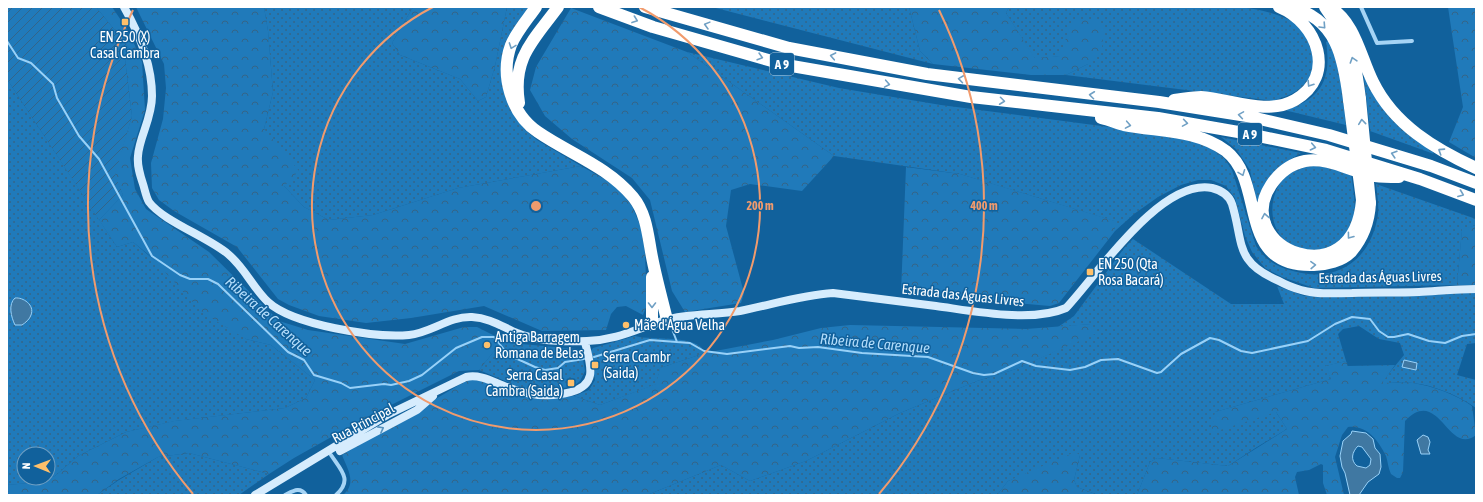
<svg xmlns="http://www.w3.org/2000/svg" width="1483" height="502" font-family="'Asap Condensed',sans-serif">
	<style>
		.grass { fill: url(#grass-dots) }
		.forest { fill: url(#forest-crowns) }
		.garden { fill: url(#garden-furrows) }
		.water { fill: #4078a2; stroke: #98d1f8; fill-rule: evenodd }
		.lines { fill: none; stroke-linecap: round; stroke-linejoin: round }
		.stream { stroke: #98d1f8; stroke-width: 2 }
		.street { stroke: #a6d4f5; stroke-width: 4 }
		.secondary { stroke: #d6ecfd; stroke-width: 8 }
		.highway { stroke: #fff; stroke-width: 12 }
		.highway-bridge { stroke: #fff; stroke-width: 12 }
		.oneway { stroke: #70a0c4 }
		.oneway2 { stroke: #5692be }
		.ring { fill: none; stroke: #f19b6d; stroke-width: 2 }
		.poi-dot { fill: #ffc06a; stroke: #11619c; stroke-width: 1.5 }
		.labels { text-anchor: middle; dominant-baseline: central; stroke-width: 3; stroke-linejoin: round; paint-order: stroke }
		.shield { fill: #11619c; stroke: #b8d0e1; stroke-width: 1 }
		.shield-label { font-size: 13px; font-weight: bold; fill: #fff }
		.poi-label { font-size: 14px; fill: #fff; stroke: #11619c; text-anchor: start }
		.street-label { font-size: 14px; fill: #fff; stroke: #11619c }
		.water-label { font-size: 15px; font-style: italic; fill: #b3ddfb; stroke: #11619c }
		.centre { fill: #f19b6d; stroke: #11619c; stroke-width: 2 }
		.ring-label { font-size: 12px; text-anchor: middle; font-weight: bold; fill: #f19b6d; stroke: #11619c; stroke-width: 3; stroke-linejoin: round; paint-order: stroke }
	</style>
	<defs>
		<pattern id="grass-dots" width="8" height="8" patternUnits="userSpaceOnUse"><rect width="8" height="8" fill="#207aba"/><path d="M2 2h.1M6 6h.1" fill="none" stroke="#346588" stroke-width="1.8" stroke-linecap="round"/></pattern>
		<pattern id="forest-crowns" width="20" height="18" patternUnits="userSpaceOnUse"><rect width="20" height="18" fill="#207aba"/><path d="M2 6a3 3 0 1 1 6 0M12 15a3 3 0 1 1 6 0" fill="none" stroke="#346588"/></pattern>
		<pattern id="garden-furrows" width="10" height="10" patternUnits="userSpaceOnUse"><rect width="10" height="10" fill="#207aba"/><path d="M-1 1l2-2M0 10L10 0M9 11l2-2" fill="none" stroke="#346588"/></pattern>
	</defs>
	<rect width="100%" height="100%" fill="#11619c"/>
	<!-- grass -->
	<path class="grass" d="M264,7H413L392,43L400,55L460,79L478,101L486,97L495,66L507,7H528L513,30L504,59L516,117L525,130L537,140L581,166L458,188L373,215L329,220L304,207L284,186L264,129L273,92L268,31Z
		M712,7H909L920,51L933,64Z
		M1009,7C1059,7 1108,7 1158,7C1200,7 1250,1 1290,20C1306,27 1318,54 1312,71C1304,91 1292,94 1273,101L1066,75L1088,64L1060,56L1035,59L1006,13Z
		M1330,40L1338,61L1346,125L1284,110C1321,100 1332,79 1326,42Z
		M687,52L839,88L941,105L1109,127L1204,143L1224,158L1232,170L1256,246C1265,260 1277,267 1293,271C1334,283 1368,263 1377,220C1380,208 1377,195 1376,184L1476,219V225L1462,230L1457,285L1314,288L1282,277L1265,268L1252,252L1245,236L1235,198L1226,186L1211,180H1198L1181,185L1158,197L1134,214L1115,231L1114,221L960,174L834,156Z
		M1367,77L1430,148L1434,154L1370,131L1364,78Z
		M7,79L117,247L133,242L246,339L271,345L315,380L306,398L285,408L175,421L126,432L78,456L55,476L48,478V454H24V478H48L29,483L7,485Z
		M1221,137L1301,153C1277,167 1269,174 1259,200H1256L1250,170L1236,149Z
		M1315,165L1351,174C1353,187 1356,203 1354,216C1347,250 1302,263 1280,235C1267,217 1271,187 1289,174C1297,169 1306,167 1315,165Z
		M1133,239L1231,304H1284L1277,286L1304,296L1476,291V343L1467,344L1457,375L1476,380V408C1459,396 1434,385 1413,383C1402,382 1392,383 1381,383L1404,355L1400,343L1379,339L1359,326L1343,329L1338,334L1346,361L1326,366L1331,379L1215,412H1276L1287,429L1257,447L1228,466L1157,458L1150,462L1137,495H1098L1077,487L1074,480L1080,455L1008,481L997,495H647L721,465L750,481L806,461L900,413L977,381L1016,369L1064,347L1091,324L1058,327L1074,316L1125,247Z
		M635,336C652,341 699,334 705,353L660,368L657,384L600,405L574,396L589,390L595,380L590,352L593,348Z
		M503,340L510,343L577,349L582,353L585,371L580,381L574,386L547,391L522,388L479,370Z
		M189,453L269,474L239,495H97L119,480L158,457Z"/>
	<!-- forest -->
	<path class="forest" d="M96,7H112L129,32L142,62L145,110L130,158L135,189L146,209L209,252L279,321L308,330L405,344L464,327H477L503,340L479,370L459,371L365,418L294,458L269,474L189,453L158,457L119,479L97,495H7V485L29,483L55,476L78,456L126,432L174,421L285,408L306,398L315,380L271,345L246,339L203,313L149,255L133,242L117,247L99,220L123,195L114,175L132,116L125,59L130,49Z
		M136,7H264L268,31L273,92L264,129L299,171L284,186L304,207L329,220L373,215L458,188L581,166L615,185L632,206L642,230L645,254L647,305L643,315L626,306L617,307L611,314L606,330L542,331L484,306L411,318L366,323L319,316L289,305L278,299L237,247L174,211L159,200L152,188L151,163L163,119L166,88L164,64Z
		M413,7H507L495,66L486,97L478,101L460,79L400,55L392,43Z
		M909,7H1009L1006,13L1035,58L1060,56L1072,20L1098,19L1104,30L1102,47L1088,64L1066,75H1031L933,64L920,51Z
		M1448,7H1476V158L1449,142L1463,107Z
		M571,8L687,52L834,156L802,191L750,184L731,190L726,226L744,293L741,303L685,312L672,291L650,200L632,178L572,139L545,116L530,90L536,67Z
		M906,167L960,174L1115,221V231L1059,303L1050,306L901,293Z
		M1476,225V285H1457L1462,229Z
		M1091,324L1097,333L1016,369L977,381L900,413L806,461L750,481L721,465L647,495H343C357,483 348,470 342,455L464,382L474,378L534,399L574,396L600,405L656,384L660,368L705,353L773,340L821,328L850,325L1026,329Z
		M1346,361L1348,366L1395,365L1382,383C1392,383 1403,382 1413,383C1433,386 1457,395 1472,406L1476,435C1448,457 1439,385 1405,421L1403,472L1400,478H1397L1391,474C1388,468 1388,462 1386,456C1378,440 1367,425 1348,427L1342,435L1335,457L1344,495H1327L1323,483V465L1321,464L1309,470L1297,472L1295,477L1299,495H1137L1150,462L1157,458L1228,466L1287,429L1276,412L1211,433L1215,412L1331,379L1325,366Z
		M1075,452L1080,455L1074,480L1077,487L1098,495H997L1008,481Z"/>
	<!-- garden -->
	<path class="garden" d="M7,7H96L130,49L125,59L132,116L115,175L123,195L99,220L7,79Z"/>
	<!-- water -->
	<path class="water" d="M15,298C23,297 35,305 31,315C30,319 25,323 22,325H15C11,317 8,304 15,298Z
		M1404,360L1417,363L1416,370L1402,367Z
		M1352,431L1366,433L1373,439L1375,448L1380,454L1381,467L1379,474L1368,482L1359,495H1350L1345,473L1342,467L1340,456L1343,441L1351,434ZM1358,446L1362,447L1371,459L1370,465L1366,468L1357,466C1350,460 1352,452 1358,446Z
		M1423,435L1428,437L1430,442L1428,450L1430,454H1421L1417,440Z"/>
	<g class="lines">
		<!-- stream -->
		<path class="stream" d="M7,41L18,58L31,63L53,84L57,98L79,136L99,159L152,256L180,275L190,279H208L218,284L288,352L304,360L314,375L341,383L350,388L384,384L391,385L409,381L422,375L456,348L482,337H494L506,352L513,357L535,367L545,370L558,368L565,362L584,359
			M672,329L677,342
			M594,357L650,340L690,343L704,351L727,354L790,346L799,348L818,347L862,353L928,357L973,373L984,375L994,374L1022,361L1036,366L1070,370L1085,367L1101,360L1118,359L1157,373L1161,372L1181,354L1210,338L1219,340L1241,351L1252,353L1308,341L1335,324L1352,317L1370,319L1379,331L1388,337H1394L1408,334L1429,341L1445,343L1462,336L1476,334"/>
		<!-- street -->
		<path class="street" d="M1361,7L1377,43L1412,41
			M331,455C341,470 353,480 336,495
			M285,495C293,491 300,486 306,495"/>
		<!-- secondary -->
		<path class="secondary" d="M124,7C140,35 152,64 152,96C152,119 139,137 138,156C137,166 140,175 143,184C145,190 146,197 149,202C163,221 208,237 228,254C245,268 253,288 268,302C293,325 375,338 409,335C431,333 449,316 472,317C489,318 501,326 517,333C537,341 565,342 587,341C618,340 636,329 665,320C688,313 716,315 740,311C771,305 801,295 833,293C867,297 902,302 936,306C973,311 1032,323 1066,308C1097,275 1161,178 1212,188C1220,190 1229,195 1232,204C1244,243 1234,262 1279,281C1286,285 1294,288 1301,290C1317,295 1336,293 1352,293C1374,292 1397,293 1419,292C1438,291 1457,289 1476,289
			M340,451L417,410L433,396
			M255,495L387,415L466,377C481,374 493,382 507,387C527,395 550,398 571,392C599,384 590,364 585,342"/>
		<!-- highway -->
		<path class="highway" d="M536,7C527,20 517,31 511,45C500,75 511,114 538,132C570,154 607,166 633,197C647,214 648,237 652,257C656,278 662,299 667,320
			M599,7L653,27L786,65L971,97L1158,118L1244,133L1326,150L1420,179L1476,200
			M645,7L789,48L927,74L1159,102L1247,116L1329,135L1431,166L1476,183
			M1290,7C1337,18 1344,59 1349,100
			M1325,7C1330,15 1336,22 1341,30C1354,51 1357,75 1360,99
			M1330,7C1356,24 1360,56 1373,82C1394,125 1435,149 1476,168
			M1174,100C1183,99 1193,97 1201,97C1231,99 1267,116 1295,100C1337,76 1318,23 1279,7
			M519,103C512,58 533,41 558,7
			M1101,118C1109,120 1117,123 1124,125C1159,132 1196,129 1226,151C1267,183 1235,268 1314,265C1326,265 1342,261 1351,252C1364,237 1369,222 1370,203
			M1362,200C1354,299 1230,248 1271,185C1279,173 1290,164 1305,161C1330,157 1351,172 1375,176C1383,177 1392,177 1399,177
			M652,325V277"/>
		<!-- highway-bridge -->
		<path class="highway-bridge" d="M1360,99L1370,203
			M1349,100L1362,200"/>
	</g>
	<!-- one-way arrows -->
	<defs><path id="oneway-chevron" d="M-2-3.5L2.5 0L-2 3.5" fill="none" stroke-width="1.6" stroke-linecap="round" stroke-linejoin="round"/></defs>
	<g class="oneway">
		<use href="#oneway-chevron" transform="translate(635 20) rotate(20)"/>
		<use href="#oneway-chevron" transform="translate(707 25) rotate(-165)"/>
		<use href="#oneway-chevron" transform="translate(1323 26) rotate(47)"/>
		<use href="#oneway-chevron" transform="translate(512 46) rotate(110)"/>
		<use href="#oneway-chevron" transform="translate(833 56) rotate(-169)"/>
		<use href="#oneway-chevron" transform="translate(760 57) rotate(16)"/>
		<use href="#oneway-chevron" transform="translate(1353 60) rotate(-108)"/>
		<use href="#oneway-chevron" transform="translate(961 79) rotate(-172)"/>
		<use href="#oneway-chevron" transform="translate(887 84) rotate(10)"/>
		<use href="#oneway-chevron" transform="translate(1310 84) rotate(123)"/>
		<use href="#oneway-chevron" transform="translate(1092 95) rotate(-173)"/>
		<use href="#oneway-chevron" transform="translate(1002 101) rotate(7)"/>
		<use href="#oneway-chevron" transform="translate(1241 115) rotate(-171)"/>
		<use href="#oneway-chevron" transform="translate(1362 122) rotate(-96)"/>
		<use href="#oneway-chevron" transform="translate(1185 123) rotate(9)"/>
		<use href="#oneway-chevron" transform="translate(1128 125) rotate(10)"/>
		<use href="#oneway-chevron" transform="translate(1313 147) rotate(12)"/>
		<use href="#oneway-chevron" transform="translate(1441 151) rotate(-147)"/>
		<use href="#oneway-chevron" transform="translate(1394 154) rotate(-163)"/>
		<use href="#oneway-chevron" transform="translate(1242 173) rotate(69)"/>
		<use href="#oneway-chevron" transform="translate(1461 194) rotate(21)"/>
		<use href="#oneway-chevron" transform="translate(1265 216) rotate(-100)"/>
		<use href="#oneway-chevron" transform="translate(1350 236) rotate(127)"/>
		<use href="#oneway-chevron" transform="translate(1313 265) rotate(-2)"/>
		<use href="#oneway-chevron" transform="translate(652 305) rotate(90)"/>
	</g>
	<use class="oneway2" href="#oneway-chevron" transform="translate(381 429) rotate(-28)"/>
	<!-- distance rings -->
	<g class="ring">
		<path d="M639 7A224 224 0 1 1 433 7"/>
		<path d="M193 494A448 448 0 0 1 133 10M939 10A448 448 0 0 1 879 494"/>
	</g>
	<!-- markers -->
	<g class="poi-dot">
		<rect x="121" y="18" width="8" height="8" rx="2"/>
		<rect x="1086" y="268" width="8" height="8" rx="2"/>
		<circle cx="626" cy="325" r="4"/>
		<circle cx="487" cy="345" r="4"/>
		<rect x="591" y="361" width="8" height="8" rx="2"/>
		<rect x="567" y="379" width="8" height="8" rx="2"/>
	</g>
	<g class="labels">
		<!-- shield labels -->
		<g class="shield">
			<rect x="770" y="53" width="24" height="22" rx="3"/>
			<rect x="1238" y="123" width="24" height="22" rx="3"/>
		</g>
		<g class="shield-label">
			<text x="782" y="64">A 9</text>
			<text x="1250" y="134">A 9</text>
		</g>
		<!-- poi labels -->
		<g class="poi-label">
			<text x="125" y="37" text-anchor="middle">EN 250 (X)<tspan x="125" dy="16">Casal Cambra</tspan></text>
			<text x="1098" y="264">EN 250 (Qta<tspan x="1098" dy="16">Rosa Bacará)</tspan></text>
			<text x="634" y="325">Mãe d'Água Velha</text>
			<text x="495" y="337">Antiga Barragem<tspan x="495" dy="16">Romana de Belas</tspan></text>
			<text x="603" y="357">Serra Ccambr<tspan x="603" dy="16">(Saida)</tspan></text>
			<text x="563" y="375" text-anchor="end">Serra Casal<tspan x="563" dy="16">Cambra (Saida)</tspan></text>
		</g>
		<!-- street labels -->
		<g class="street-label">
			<text transform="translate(1380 277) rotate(-1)">Estrada das Águas Livres</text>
			<text transform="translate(963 295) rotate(6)">Estrada das Águas Livres</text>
			<text transform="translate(363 423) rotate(-28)">Rua Principal</text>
		</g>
		<!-- water labels -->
		<g class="water-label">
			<text transform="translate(269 316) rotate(42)">Ribeira de Carenque</text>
			<text transform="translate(875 343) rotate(5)">Ribeira de Carenque</text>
		</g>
	</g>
	<circle cx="536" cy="206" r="6" class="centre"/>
	<g class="ring-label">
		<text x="760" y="210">200 m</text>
		<text x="984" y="210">400 m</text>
	</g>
	<!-- border -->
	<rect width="1483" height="502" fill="none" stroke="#ffffff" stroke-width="16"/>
	<!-- north arrow -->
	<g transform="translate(36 466) rotate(271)"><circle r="19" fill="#11619c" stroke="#70a0c4"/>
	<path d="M0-3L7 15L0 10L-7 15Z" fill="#ffc06a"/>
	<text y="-6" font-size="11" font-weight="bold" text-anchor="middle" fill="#ffffff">N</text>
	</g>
</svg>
